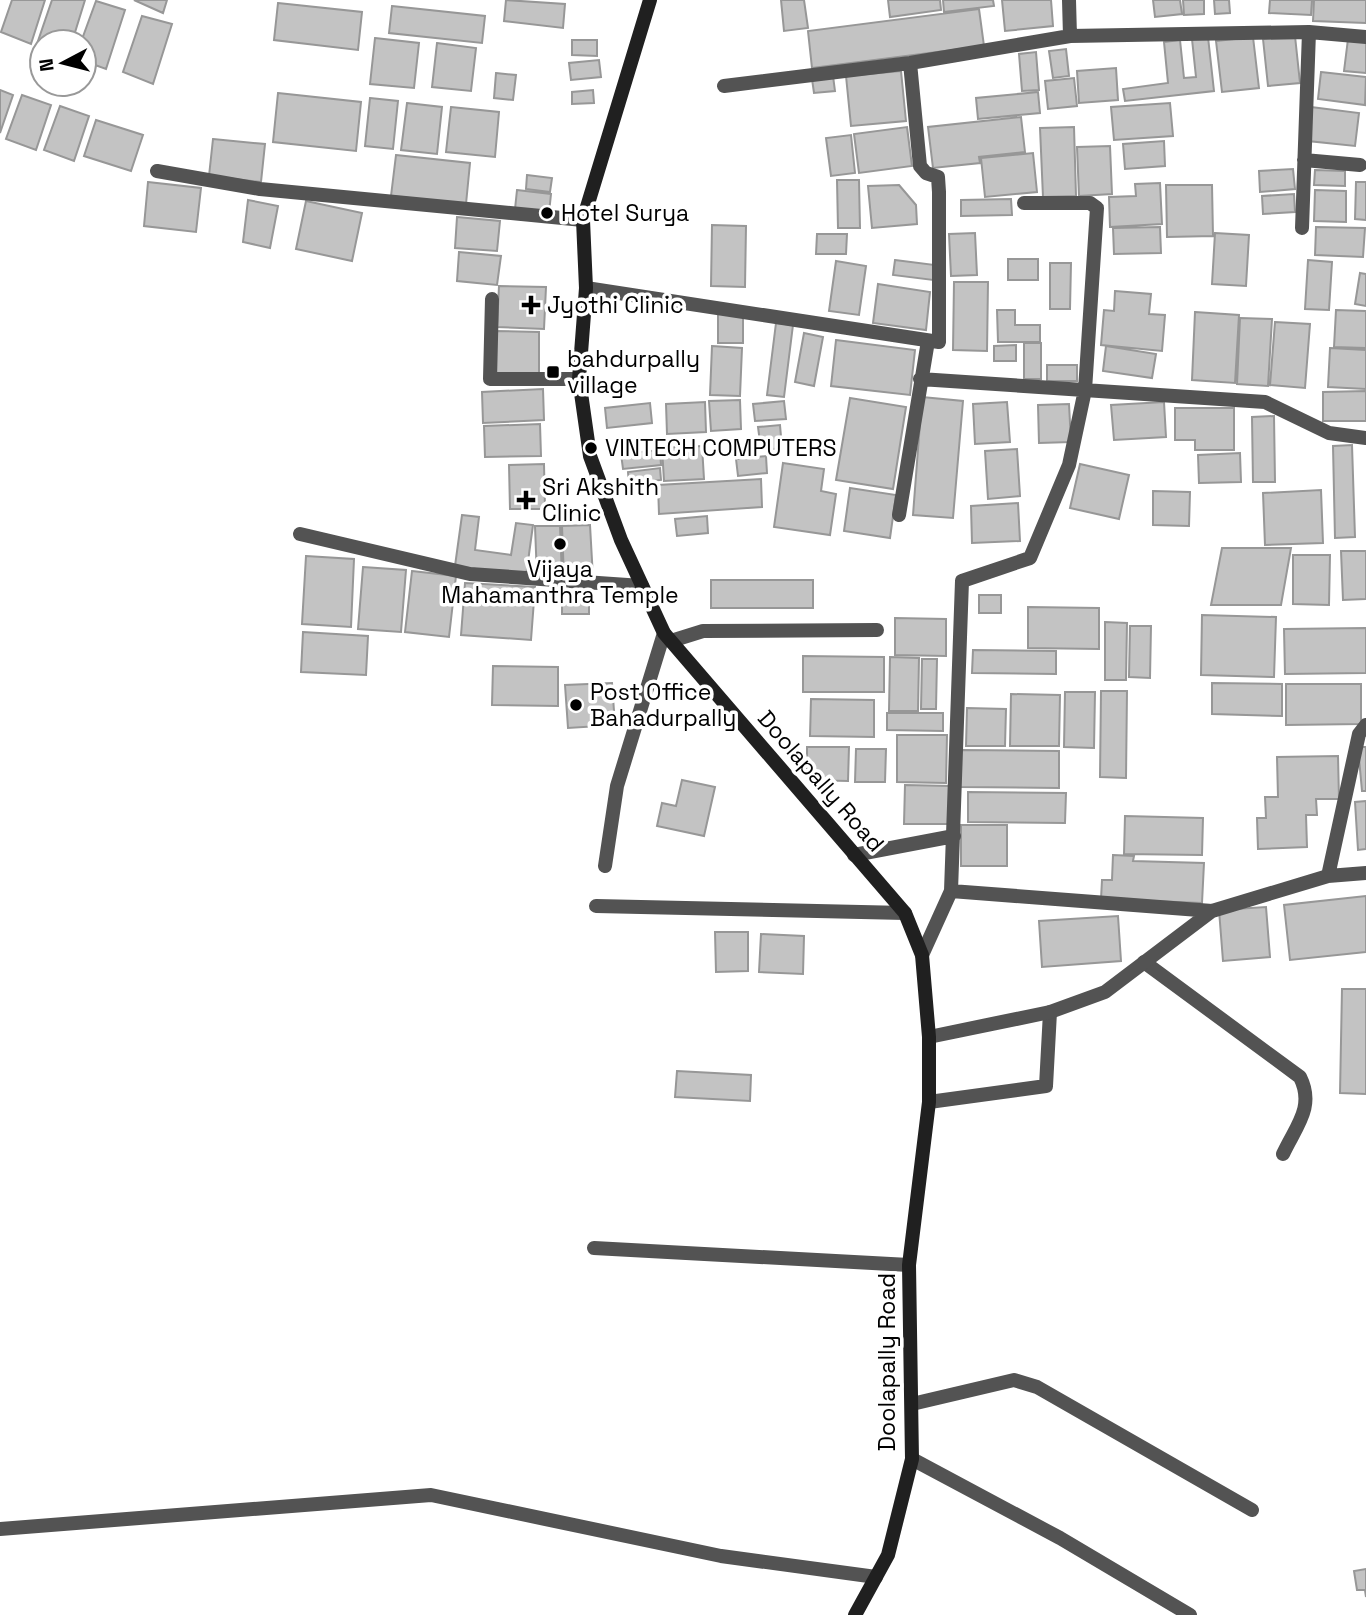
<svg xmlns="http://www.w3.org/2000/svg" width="1366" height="1615" font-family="'Space Grotesk',sans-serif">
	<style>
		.building { fill: #c3c3c3; stroke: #979797; stroke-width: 2 }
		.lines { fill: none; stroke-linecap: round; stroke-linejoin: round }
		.lane { stroke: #535353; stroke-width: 14 }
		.street { stroke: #535353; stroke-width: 14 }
		.secondary { stroke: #202020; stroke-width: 14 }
		.poi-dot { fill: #000; stroke: #fff; stroke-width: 2.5 }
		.labels { text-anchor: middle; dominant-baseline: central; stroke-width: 7; stroke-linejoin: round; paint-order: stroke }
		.poi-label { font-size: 23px; fill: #000; stroke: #fff; text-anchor: start }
		.street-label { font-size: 23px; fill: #000; stroke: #fff }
	</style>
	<rect width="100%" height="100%" fill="#fff"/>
	<!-- building -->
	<path class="building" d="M12,0H45L31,44L1,32Z
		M52,0H85L72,42H42V46L37,44Z
		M134,0H167L163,13Z
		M506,0L565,4L563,28L504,21Z
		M781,0H804L808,28L784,31Z
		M888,0H940L941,10L890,17Z
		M943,0H993L994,6L944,12Z
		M1002,0H1051L1053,26L1005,31Z
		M1153,0H1180L1182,14L1155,17Z
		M1183,0H1204V14L1184,15Z
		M1214,0H1229L1230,13L1215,14Z
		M1270,0H1312L1311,15L1269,13Z
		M1314,0H1366V23L1313,21Z
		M96,1L125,10L106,69L84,61V42H81Z
		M278,3L362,12L358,50L274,40Z
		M392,6L485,16L482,43L389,33Z
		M979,9L984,46L812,68L808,31Z
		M142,16L172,24L153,84L123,72Z
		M1295,36L1300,83L1268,86L1263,39Z
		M1208,37L1214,91L1125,101L1123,89L1168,83L1164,42L1180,40L1184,78L1196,77L1192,39Z
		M1253,37L1259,88L1222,92L1216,41Z
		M375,38L419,43L414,88L370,84Z
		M1348,39L1366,41V73L1344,71Z
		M572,40H597V56L572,55Z
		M437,43L476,48L471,91L432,87Z
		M1066,49L1069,76L1053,78L1049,51Z
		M1036,52L1039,90L1022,91L1019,54Z
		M599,60L601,77L571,80L569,63Z
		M1116,68L1118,100L1079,103L1077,71Z
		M901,71L906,121L851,126L846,76Z
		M1321,72L1366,77L1365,105L1318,99Z
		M496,73L516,75L513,100L494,98Z
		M833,76L835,91L814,93L812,79Z
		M1074,78L1077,106L1048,109L1045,81Z
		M0,90L13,95L0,133Z
		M593,90L594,103L572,104V92Z
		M1038,92L1040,113L978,119L976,98Z
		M278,93L361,102L356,151L273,142Z
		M22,95L51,105L36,150L6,139Z
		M370,98L398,101L393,149L365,146Z
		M407,103L442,107L437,154L401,150Z
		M1170,103L1173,136L1114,140L1111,107Z
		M60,106L89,116L74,161L44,150Z
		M451,107L499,112L495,157L446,152Z
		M1311,107L1359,113L1355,146L1308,141Z
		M1021,117L1025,152L979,157L980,163L933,168L928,127Z
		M96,120L143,135L131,171L84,156Z
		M907,127L912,166L859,173L854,134Z
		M1074,127L1076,196L1043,197L1040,128Z
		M851,135L855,173L831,176L826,138Z
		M213,139L265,144L261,182L209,176Z
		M1164,141L1165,166L1125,169L1123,144Z
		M1110,146L1112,194L1079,196L1077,147Z
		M1033,153L1037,192L985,197L981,158Z
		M396,155L470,163L466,204L391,196Z
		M1293,169L1295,189L1260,192L1259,171Z
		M1315,170L1345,171V186L1314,185Z
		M527,175L552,178L550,192L526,189Z
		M837,180H859L860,228H838Z
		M148,182L201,188L196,232L144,226Z
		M1356,182H1366V220L1355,219Z
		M1160,183L1162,224L1110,227L1109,197L1136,196L1135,184Z
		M899,185L916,205L917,224L872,228L868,186Z
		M1166,185H1212L1213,236L1167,237Z
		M517,190L551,194L549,213L515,209Z
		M1315,190L1346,191V222L1314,221Z
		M1294,194L1295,212L1263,214L1262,196Z
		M1011,199L1012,215L961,216V200Z
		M248,200L278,206L270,248L243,242Z
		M306,201L362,213L352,261L296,249Z
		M457,217L500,221L497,251L455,248Z
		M712,225L746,226L745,287L711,286Z
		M1160,227L1161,253L1114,254L1113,228Z
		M1316,227L1365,228L1363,257L1315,255Z
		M975,233L977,275L951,276L949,234Z
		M1215,233L1249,235L1246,286L1212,284Z
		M817,234H847L846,254H816Z
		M459,252L501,256L497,285L457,281Z
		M1008,259H1038V280H1008Z
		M895,260L935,265L933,280L893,275Z
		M1308,260L1332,262L1329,310L1305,309Z
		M836,261L866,266L859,315L829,311Z
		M1050,263H1071L1070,309H1050Z
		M1360,273L1366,274V306L1355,304Z
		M954,282H988L987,351L953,350Z
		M878,284L930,292L926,330L873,323Z
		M499,286L546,287L544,329L497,327Z
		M1115,291L1151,294L1149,314L1165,315L1162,351L1101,345L1104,310L1114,311Z
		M997,310H1015V325H1040V342H998Z
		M1336,310L1366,311V348L1334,347Z
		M1195,312L1239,315L1235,383L1192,380Z
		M718,313H743V343H718Z
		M1240,318L1272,319L1268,386L1237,384Z
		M1275,322L1310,324L1305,388L1270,385Z
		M776,323L793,325L784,397L767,395Z
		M495,331L539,332V375H494Z
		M804,333L823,337L814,386L795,382Z
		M836,340L915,350L910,395L831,386Z
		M1024,343H1041V379H1024Z
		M1016,345V361H994V346Z
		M712,346L742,348L740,396L710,395Z
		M1106,346L1156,354L1152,378L1103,371Z
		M1330,348L1366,350V389L1328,387Z
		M1047,365H1077V381H1047Z
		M543,389L544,420L483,423L482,392Z
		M1366,391V421H1323V392Z
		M922,397L963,401L953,518L913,515Z
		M850,398L906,407L893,489L836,480Z
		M740,400L741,429L711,431L709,401Z
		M784,401L786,419L755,421L753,404Z
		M705,402L706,432L667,434L666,404Z
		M1007,402L1010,442L975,444L973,404Z
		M1164,402L1166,437L1114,440L1111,405Z
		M650,403L652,423L607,428L605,408Z
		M1069,404L1071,442L1039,443L1038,405Z
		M1175,408H1234V450H1195V440H1175Z
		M1274,416L1275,482H1253L1252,417Z
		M540,424L541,456L485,457L484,426Z
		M780,425L782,448L761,450L758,427Z
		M1352,445L1355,537L1335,538L1333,446Z
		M702,446L704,479L664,481L662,448Z
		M1017,449L1020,496L988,499L985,451Z
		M660,450L661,465L623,469L621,454Z
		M1240,453L1241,482L1199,483L1198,455Z
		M766,456L767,473L738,476L736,459Z
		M783,463L824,469L821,491L836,494L830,535L774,527Z
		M544,464L545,509H510L509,465Z
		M1080,464L1129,475L1119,519L1070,508Z
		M660,468L661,480L629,484L628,472Z
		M761,479L762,507L659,514L658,485Z
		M850,488L896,495L890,538L844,531Z
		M1321,490L1323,543L1265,545L1263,493Z
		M1153,491L1190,492L1189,526L1153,525Z
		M1018,503L1020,541L972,543L971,506Z
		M462,515L479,517L475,550L511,555L516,523L533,525L526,576L455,566Z
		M707,516L708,533L677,536L675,519Z
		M590,525L593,578L564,579L562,526Z
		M535,526H560L562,577L537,578Z
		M1222,548H1291L1281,605H1211Z
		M1341,551H1366V599L1343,600Z
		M1293,555H1330L1329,605L1293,604Z
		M306,556L354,559L351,627L302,624Z
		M363,567L406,570L401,632L358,629Z
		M412,571L456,576L449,637L405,632Z
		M711,580H813V608H711Z
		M465,583L535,587L531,640L461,635Z
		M979,595H1001V613H979Z
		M562,597H589V614H562Z
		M1028,607L1099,608V649L1028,648Z
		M1202,615L1276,617L1274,677L1201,675Z
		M895,618L946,619V656L895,655Z
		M1105,622L1127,623L1126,680H1105Z
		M1130,626H1151L1150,678L1129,677Z
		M1366,628V673L1285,674L1284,629Z
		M303,632L368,636L366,675L301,672Z
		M973,650L1056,651V674L972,673Z
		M803,656L884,657V692H803Z
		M890,657L919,658L918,711H889Z
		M922,659H937L936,709H921Z
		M493,666L558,667V706L492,705Z
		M612,683L615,725L568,728L565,685Z
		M1212,683L1282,684V716L1212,714Z
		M1286,684H1361V724L1286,725Z
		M1101,691H1127L1126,778L1100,777Z
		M1065,692H1095L1094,748L1064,747Z
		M1011,694L1060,695L1059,746H1010Z
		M811,699L874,700V737L810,736Z
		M967,708L1006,709L1005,746H966Z
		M887,713H943V731L887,730Z
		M897,735H947L946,783L897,782Z
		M807,747H849L848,781L807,780Z
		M1358,747H1366V791H1362Z
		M856,749H886L885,782H855Z
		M961,750L1059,751V788L960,787Z
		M1338,756L1339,799H1316L1317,815H1306L1307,847L1258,849L1257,818H1266L1265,797H1278L1277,757Z
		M682,780L715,787L704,836L657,826L662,803L676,806Z
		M905,785L951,786V824H904Z
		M968,792L1066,793L1065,823L968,822Z
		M1366,801V849L1358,850L1355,802Z
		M1125,816L1203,818L1202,855L1124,854Z
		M961,825H1007V866H961Z
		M1113,855L1134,856L1133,861L1204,863L1202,903L1101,899L1102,880H1112Z
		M1366,896V952L1290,960L1284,905Z
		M1266,907L1270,957L1223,961L1219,910Z
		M1118,916L1121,961L1042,967L1039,921Z
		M715,932H748V971L716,972Z
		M761,934L804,936L803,974L759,972Z
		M1342,989H1366V1094L1340,1093Z
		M677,1071L751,1075L750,1101L675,1097Z
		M1366,1569V1597L1365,1590H1357L1354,1571Z"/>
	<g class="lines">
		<!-- lane -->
		<path class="lane" d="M1144,962L1300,1077C1315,1107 1296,1126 1283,1154
			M929,1102L1046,1086L1050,1012
			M594,1248L909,1265
			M912,1404L1014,1380L1037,1387L1252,1510"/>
		<!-- street -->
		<path class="street" d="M1069,0L1070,36
			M724,86L910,63L1070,36L1309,32L1366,37
			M1304,160L1360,165
			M157,171L260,189L583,220
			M1302,228L1309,32
			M586,288L939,342V192L938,177L926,173L920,166L910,63
			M492,299L490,379H579
			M920,379L1265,402L1329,433L1366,438
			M899,515L928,341
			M300,534L470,574L642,586
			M671,641L703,631L877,630
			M854,855L954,836
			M605,866L617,786L664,633
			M1328,876L1359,734L1366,725
			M951,891L1212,911
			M596,906L905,913
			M922,955L951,891L962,581L1030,558L1069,465L1085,390L1097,208L1090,203H1024
			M929,1037L1050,1012L1105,992L1212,911L1328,876L1366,873
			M912,1459L1060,1538L1190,1615
			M0,1529L431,1495L721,1556L876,1577"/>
		<!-- secondary -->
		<path class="secondary" d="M650,0L583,220L586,288L579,379L590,456L621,540L664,633L905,913L922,955L929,1037V1102L909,1265L912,1459L888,1555L855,1615"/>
	</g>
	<!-- markers -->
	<g class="poi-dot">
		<circle cx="547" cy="213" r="7"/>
		<path d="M527.5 294.5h7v7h7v7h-7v7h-7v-7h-7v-7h7z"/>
		<rect x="546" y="365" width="14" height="14" rx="3.5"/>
		<circle cx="591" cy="448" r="7"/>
		<path d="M522.5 489.5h7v7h7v7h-7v7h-7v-7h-7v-7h7z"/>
		<circle cx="560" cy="544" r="7"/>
		<circle cx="576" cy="705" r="7"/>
	</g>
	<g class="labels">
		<!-- poi labels -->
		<g class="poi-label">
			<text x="561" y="213">Hotel Surya</text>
			<text x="547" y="305">Jyothi Clinic</text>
			<text x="567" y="359">bahdurpally<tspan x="567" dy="26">village</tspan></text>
			<text x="605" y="448">VINTECH COMPUTERS</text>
			<text x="542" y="487">Sri Akshith<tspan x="542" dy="26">Clinic</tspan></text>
			<text x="560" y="569" text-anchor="middle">Vijaya<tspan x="560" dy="26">Mahamanthra Temple</tspan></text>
			<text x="590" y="692">Post Office<tspan x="590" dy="26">Bahadurpally</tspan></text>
		</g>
		<!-- street labels -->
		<g class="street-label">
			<text transform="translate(821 781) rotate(49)">Doolapally Road</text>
			<text transform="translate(887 1362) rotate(-90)">Doolapally Road</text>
		</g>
	</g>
	<!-- north arrow -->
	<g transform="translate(63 63) rotate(263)"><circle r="33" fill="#ffffff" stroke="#999999" stroke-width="2"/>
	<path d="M0-5L12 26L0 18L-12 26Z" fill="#000000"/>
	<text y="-10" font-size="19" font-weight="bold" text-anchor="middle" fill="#000000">N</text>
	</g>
</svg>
